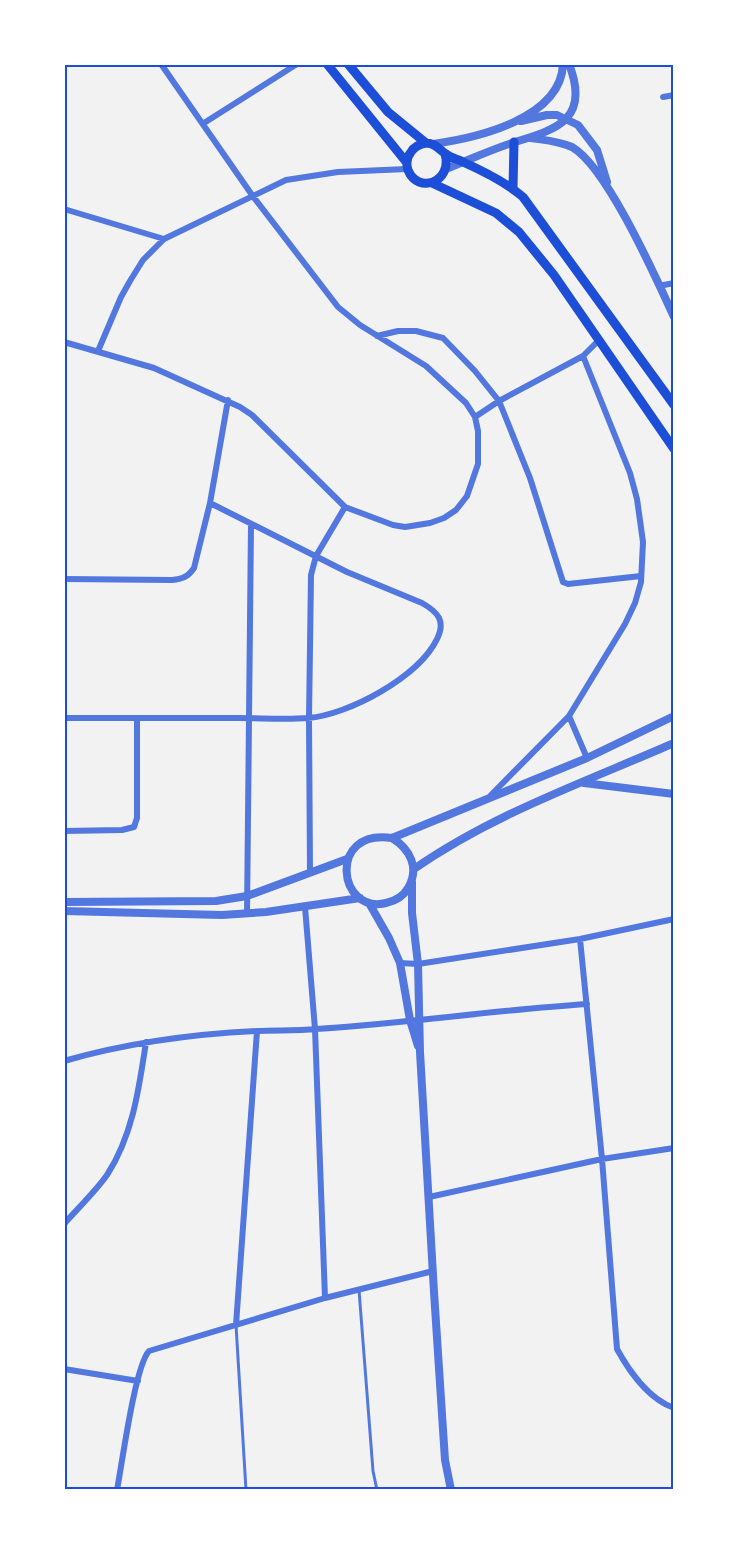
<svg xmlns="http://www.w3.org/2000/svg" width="738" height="1554" font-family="'PT Serif',serif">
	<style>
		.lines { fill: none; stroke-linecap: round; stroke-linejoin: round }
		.service { stroke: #5277de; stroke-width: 3 }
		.minor { stroke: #5277de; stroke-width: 6 }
		.tertiary { stroke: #5277de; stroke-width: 8 }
		.secondary { stroke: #1d4ed8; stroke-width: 9 }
		.neatline { fill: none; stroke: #1d4ed8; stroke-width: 2 }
	</style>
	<rect width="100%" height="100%" fill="#f2f2f2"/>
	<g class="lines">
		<!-- service -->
		<path class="service" d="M359,1290L373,1471L377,1490
			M236,1325L246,1490"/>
		<!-- minor -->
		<path class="minor" d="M663,97L674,95
			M204,123L297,64
			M64,209L164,239
			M659,286L674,283
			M377,336L398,331H416L443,338L475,371L499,401L530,478L563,582L568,584L641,576
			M64,342L154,368L240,407L252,415L345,507L393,525L405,527L430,523L444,518L456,510L467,496L478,464V431L475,417L466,403L426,366L360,325L338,307L252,195L161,64
			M98,351L121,297L130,281L143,260L164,239L286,180L338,172L407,169
			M475,417L499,401L583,356L598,341
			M64,579L172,580C182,579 188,577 194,568L210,503L228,400
			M569,716L587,758
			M64,718C123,718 181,718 239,718C262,718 285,720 308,718C348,715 419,677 437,639C446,621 438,612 422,603L347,572L210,503
			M491,795L569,716L625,624L635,603L641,582L643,542L637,499L630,473L583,356
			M64,831L122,830L134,827L137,818V718
			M310,873L309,718L311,575L316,556L345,507
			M305,907L315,1029L325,1298
			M247,914L251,524
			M580,939L602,1159L617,1349C629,1371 649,1399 674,1408
			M400,963L418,964L580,939L674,919
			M64,1061C127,1043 192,1034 257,1031C277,1030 296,1031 316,1029C407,1023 497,1010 587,1004
			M429,1197L602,1159L674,1148
			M64,1224C78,1208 95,1192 107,1175C133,1135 139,1088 146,1042
			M236,1325L257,1031
			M64,1369L138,1381
			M117,1490C122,1464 135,1366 149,1351L325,1298L433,1271"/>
		<!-- tertiary -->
		<path class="tertiary" d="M521,121L547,115H557L578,125L597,150L607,182
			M531,138C544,140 559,141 572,147C607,167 656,278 674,317
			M433,144C476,138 561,119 563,64
			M446,169C469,160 492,149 515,142C559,129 590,118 569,64
			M584,783L674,794
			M392,838C410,849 420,868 408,888C403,897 395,901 386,903C338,915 327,828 392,838L587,758L674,716
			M414,869C493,814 585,782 674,743
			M412,882V913L418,964L420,1052L434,1292L445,1460L451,1490
			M64,902L216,901L247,896L347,859
			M369,903L389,938L400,963L410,1020L418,1046
			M64,911L222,915L266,912L360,898"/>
		<!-- secondary -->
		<path class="secondary" d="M327,64L407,163
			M348,64L388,112L426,143
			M445,154C453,182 418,195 408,170C406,164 407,157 411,152C414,147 420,144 426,143C436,143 439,150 446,154C450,158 458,159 463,162C483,171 506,182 523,197L674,405
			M432,183L496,213L519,232L554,275L674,449
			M513,188L514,142"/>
	</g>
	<!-- border -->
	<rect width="738" height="1554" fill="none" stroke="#ffffff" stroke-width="132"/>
	<rect x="66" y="66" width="606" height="1422" class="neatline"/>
</svg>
